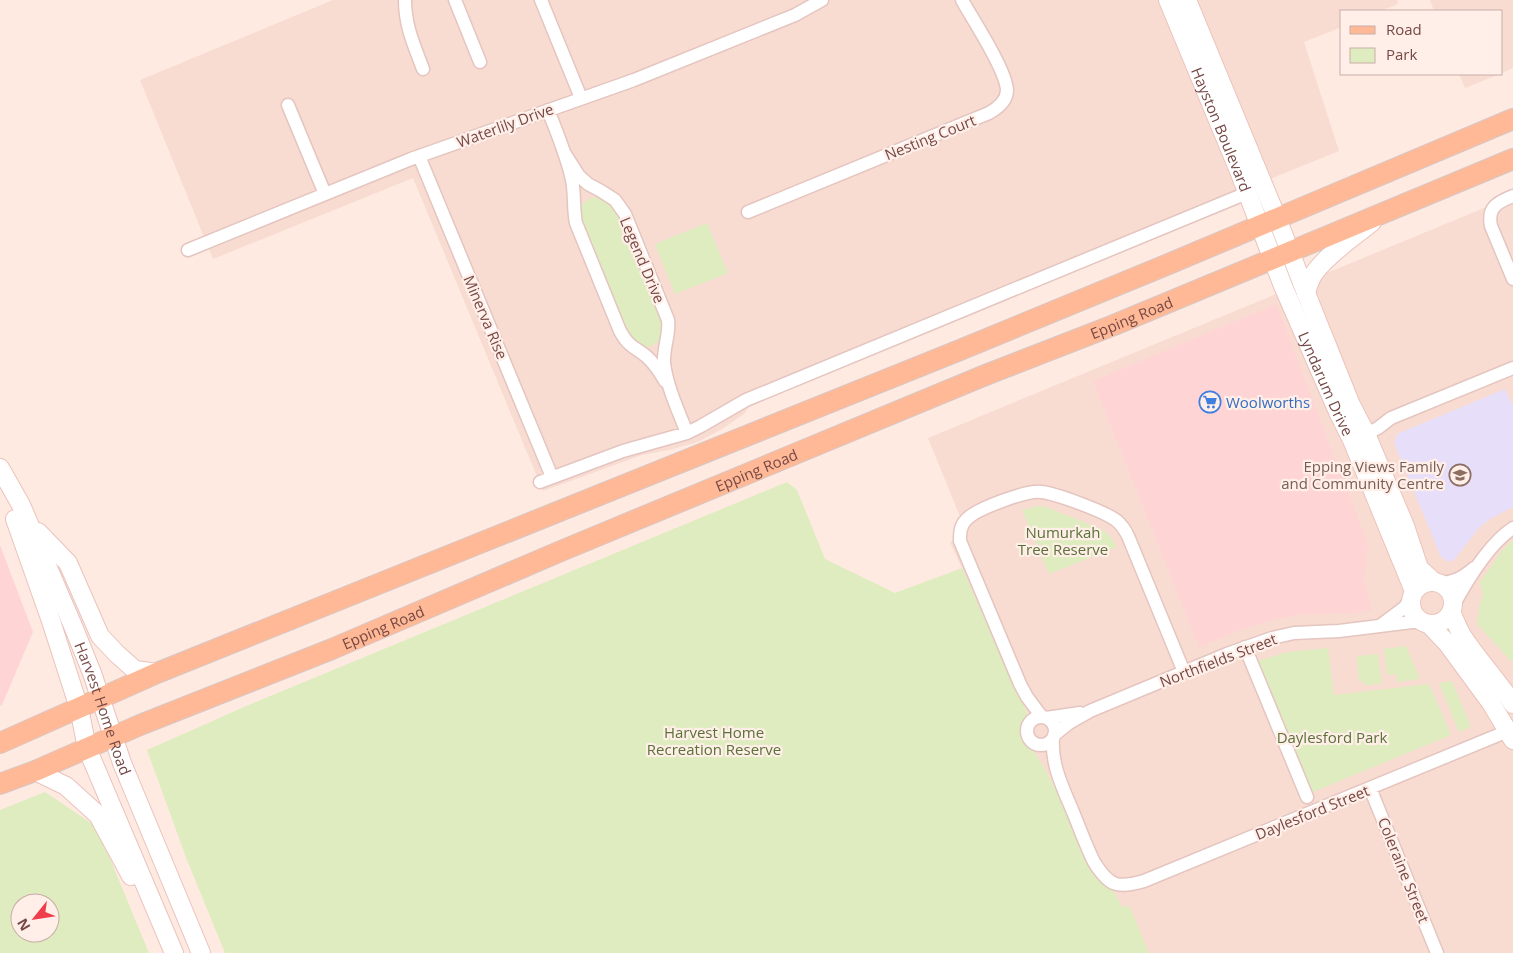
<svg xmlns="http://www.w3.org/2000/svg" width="1513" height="953" font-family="'Open Sans',sans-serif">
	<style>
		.residential { fill: #f8dcd2 }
		.commercial { fill: #ffd4d4 }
		.education { fill: #e7defa }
		.green { fill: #dfecbf; fill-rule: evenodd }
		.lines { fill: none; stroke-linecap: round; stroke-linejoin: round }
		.street-casing { stroke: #e4c5bf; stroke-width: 15 }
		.secondary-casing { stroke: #eac3bc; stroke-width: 20 }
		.primary-casing { stroke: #d6c8c8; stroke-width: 22 }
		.street { stroke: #fff; stroke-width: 12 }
		.secondary { stroke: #fff; stroke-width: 18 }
		.primary { stroke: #ffb996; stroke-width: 20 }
		.labels { text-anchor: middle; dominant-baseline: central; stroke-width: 4.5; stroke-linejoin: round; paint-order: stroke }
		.street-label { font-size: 15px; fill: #764946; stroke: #ffefe8 }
		.shop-label { font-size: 15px; fill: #366cbe; stroke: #ffefe8; text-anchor: start }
		.education-label { font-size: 15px; fill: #785e54; stroke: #ffefe8; text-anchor: end }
		.park-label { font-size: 15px; fill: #5a7138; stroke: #ffefe8 }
	</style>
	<rect width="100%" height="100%" fill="#feeae1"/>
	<!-- residential -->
	<path class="residential" d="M333,0H1397L1398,4L1380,11H1342V27L1304,42L1339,151L765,384L744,414L722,429L698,442L669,450L642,455L543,491L413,178L213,259L140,80Z
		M1430,0H1513V68L1502,73V11H1434Z
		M1459,74H1500L1465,88Z
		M1513,196V953H1142L1123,908L1040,761L1034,752L1024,729L1030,718L950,542L967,534L928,438Z"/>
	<!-- commercial -->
	<path class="commercial" d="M1276,304L1368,544L1364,579L1372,610L1352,613L1306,614L1276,619L1241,630L1199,647L1093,381Z
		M0,545L33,632L2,705L0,706Z"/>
	<!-- education -->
	<path class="education" d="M1505,389L1513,407V507L1490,519L1479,528L1454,560L1449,562L1441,557L1394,443L1397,434Z"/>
	<!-- green -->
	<path class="green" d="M597,197C607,199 611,204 617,212L661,318C663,323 664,328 663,334C660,343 647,351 638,345C634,342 630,337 627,334L582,225L580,213L581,205L591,198Z
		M707,223L728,273L675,294L655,244Z
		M787,482L797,490L825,559L895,593L962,568L1030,719L1024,729L1034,752L1040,761L1123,908L1129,905L1149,953H225L187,860L147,750L244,707Z
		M1038,506L1046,507L1101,529C1109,534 1113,539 1117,547L1049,574L1022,510Z
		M1513,540V663L1477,624L1479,608L1483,594L1480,582L1503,549Z
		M1406,646L1420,679L1397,682L1396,674L1387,675L1384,649Z
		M1328,648L1334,695L1429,684L1451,735L1308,794L1254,662L1288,652Z
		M1378,654L1382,684L1364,685V681L1359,682L1357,656Z
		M1452,681L1471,727L1459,732L1439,683Z
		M45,792L97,827L149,953H0V810ZM20,903H50V933H20Z"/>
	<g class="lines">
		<!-- street casing -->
		<g class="street-casing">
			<path id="street" d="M405,0C405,26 414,45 423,69
				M455,0L480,62
				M541,0L581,98
				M288,105L325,194
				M548,110C557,133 567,156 572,180C575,194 573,209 576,223L620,331C629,347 632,345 646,356C654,363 660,372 665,381
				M565,154L579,176L588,184L601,191L615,200L625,214L668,320C670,334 663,348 664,363C667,387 678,410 687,433
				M419,156L552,477
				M1513,196C1498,202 1487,207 1491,226L1513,279
				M748,212L989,113C998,108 1007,101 1007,90C1006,70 973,20 962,0
				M188,250L411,159L634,80L795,15L822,0
				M1366,434L1378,428L1391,418L1513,368
				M540,482L623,451L687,433L701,426L746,400L1247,193
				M1439,583C1455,582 1462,578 1474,568
				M1452,608C1466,582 1488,544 1513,528
				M1381,625L1405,607L1412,595
				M1245,647L1307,797
				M1042,717L1027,697L1020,684L960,541C960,533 960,526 966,520C975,509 1027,490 1041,492C1055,493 1106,512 1117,521C1122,525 1125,530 1128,536L1184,672
				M1027 731a14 14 0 1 1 28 0a14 14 0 1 1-28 0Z
				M1046,718L1080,713
				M1054,735L1069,723L1090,711L1227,654L1272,638L1294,633L1339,631L1412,622H1423
				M1053,738C1051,765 1063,788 1073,812C1080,829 1086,846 1094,862C1109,886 1117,889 1144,881L1508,731
				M1370,788L1437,953"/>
		</g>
		<!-- secondary casing -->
		<g class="secondary-casing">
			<g id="secondary">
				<path id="s1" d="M1168,0L1239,171L1283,286L1338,412L1352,440L1414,591"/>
				<path d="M1187,0L1277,218L1306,293L1351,405L1366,434L1405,526L1419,568L1433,581"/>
				<path d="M1306,293C1308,286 1310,278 1315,272C1328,254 1355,236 1372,222"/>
				<path id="s2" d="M0,468L21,505L73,626L92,673L122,763L201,953"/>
				<path d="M15,519L51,621L79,708L87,748L174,953"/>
				<path d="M38,532L68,563L100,636L117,654L135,670L157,673"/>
				<circle cx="1432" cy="603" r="21"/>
				<path d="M1451,612C1455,620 1458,629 1463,637C1478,660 1498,681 1513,704"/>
				<path d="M1429,624L1447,643L1491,703L1513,740"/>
				<path d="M35,771L66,786L98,815L131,876"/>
			</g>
		</g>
		<!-- primary casing -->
		<g class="primary-casing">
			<g id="primary">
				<path d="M0,743L157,673L960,350L1171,263L1513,119"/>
				<path id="s3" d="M0,784L35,771L140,725L332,649L561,551L983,376L1114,325L1513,159"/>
			</g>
		</g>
		<!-- street -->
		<use href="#street" class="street"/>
		<!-- secondary -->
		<use href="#secondary" class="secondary"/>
		<!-- primary -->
		<use href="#primary" class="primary"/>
	</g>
	<!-- icons -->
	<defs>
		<g id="supermarket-ring" transform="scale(1.125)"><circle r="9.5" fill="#ffefe8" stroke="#3f7fe0" stroke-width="1.5"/><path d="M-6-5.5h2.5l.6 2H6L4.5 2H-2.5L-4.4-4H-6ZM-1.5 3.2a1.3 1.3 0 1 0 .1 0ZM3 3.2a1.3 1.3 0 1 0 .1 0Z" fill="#3f7fe0"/></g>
		<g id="school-ring" transform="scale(1.125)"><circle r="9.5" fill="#ffefe8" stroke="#8d6e63" stroke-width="1.5"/><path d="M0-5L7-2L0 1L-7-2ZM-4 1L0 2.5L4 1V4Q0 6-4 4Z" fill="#8d6e63"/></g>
	</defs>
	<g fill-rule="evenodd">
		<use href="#supermarket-ring" x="1210" y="402"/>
		<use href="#school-ring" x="1460" y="475"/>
	</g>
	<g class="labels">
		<!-- street labels -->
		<g class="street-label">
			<text transform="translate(505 125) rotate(-20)">Waterlily Drive</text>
			<text stroke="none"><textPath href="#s1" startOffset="140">Hayston Boulevard</textPath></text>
			<text transform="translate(930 137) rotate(-22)">Nesting Court</text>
			<text transform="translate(643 260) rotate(67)">Legend Drive</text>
			<text transform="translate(486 317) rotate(67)">Minerva Rise</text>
			<text stroke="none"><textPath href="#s3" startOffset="1224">Epping Road</textPath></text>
			<text stroke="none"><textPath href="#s1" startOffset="415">Lyndarum Drive</textPath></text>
			<text stroke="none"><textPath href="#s3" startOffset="819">Epping Road</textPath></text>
			<text stroke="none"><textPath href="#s3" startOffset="414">Epping Road</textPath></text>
			<text transform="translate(1218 660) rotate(-21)">Northfields Street</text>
			<text stroke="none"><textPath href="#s2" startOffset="262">Harvest Home Road</textPath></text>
			<text transform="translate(1312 812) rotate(-22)">Daylesford Street</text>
			<text transform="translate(1404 870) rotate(68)">Coleraine Street</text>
		</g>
		<!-- shop labels -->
		<g class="shop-label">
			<text x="1226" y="402">Woolworths</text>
		</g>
		<!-- education labels -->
		<g class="education-label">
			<text x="1444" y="466">Epping Views Family<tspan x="1444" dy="17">and Community Centre</tspan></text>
		</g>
		<!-- park labels -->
		<g class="park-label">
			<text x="1063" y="532">Numurkah<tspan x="1063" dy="17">Tree Reserve</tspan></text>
			<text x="714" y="732">Harvest Home<tspan x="714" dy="17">Recreation Reserve</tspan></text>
			<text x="1332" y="737">Daylesford Park</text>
		</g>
	</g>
	<!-- legend -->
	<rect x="1340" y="10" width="162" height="65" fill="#ffefe8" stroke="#c8ada7"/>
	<rect x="1350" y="26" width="25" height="8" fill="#ffb996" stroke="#c8ada7"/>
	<text x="1386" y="35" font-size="15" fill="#764946">Road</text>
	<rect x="1350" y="48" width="25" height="15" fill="#dfecbf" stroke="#c8ada7"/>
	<text x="1386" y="60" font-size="15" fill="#764946">Park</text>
	<!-- north arrow -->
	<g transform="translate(35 918) rotate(240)"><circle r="24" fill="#ffefe8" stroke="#c8ada7"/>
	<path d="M0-4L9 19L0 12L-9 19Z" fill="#f03d4b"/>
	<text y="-8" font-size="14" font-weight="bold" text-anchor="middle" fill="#764946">N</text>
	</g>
</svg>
